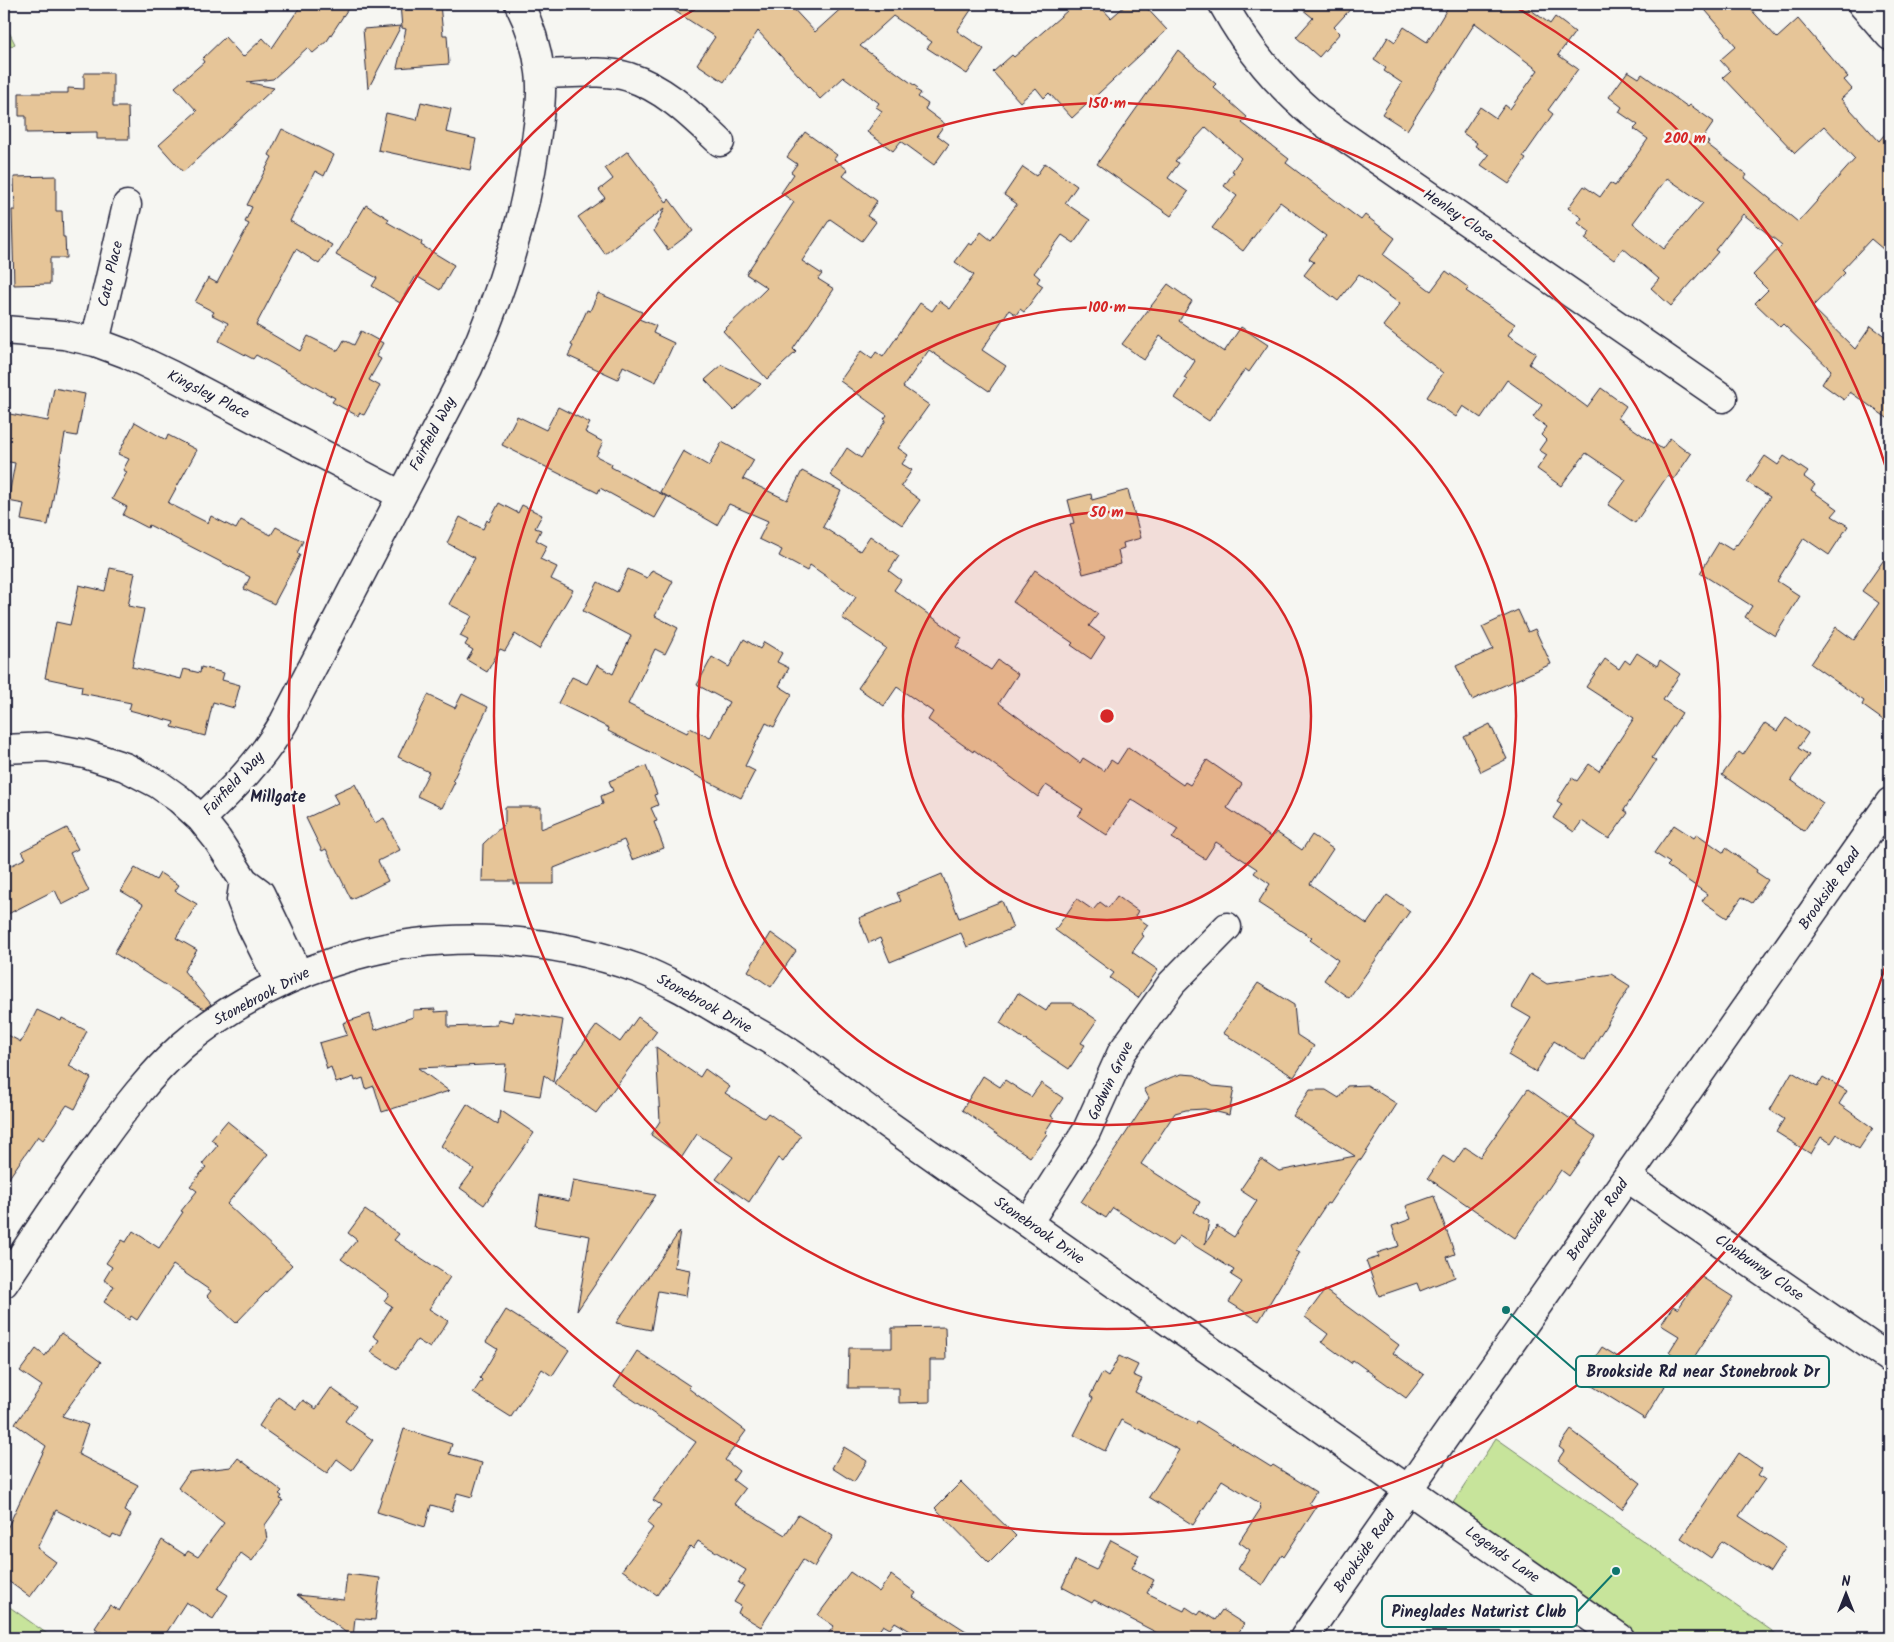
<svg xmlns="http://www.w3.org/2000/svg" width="1894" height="1642" font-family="Kalam,sans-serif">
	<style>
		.green { fill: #c7e49b; stroke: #74836b }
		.building { fill: #e6c598; stroke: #22223b; fill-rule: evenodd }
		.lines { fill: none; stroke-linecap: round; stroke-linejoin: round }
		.minor-casing { stroke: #22223b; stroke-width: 31 }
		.tertiary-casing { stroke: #22223b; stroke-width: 31 }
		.secondary-casing { stroke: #22223b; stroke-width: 31 }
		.minor { stroke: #f6f6f2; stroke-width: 28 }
		.tertiary { stroke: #f6f6f2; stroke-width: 28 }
		.secondary { stroke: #f6f6f2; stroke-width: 28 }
		.ring { fill: none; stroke: #d62828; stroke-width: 2.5 }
		.labels { text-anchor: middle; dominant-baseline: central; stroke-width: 5; stroke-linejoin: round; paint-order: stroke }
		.street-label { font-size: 15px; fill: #22223b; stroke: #f6f6f2 }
		.neighbourhood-label { font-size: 16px; font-weight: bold; fill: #22223b; stroke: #f6f6f2 }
		.centre { fill: #d62828; stroke: #f6f6f2; stroke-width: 2.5 }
		.ring-label { font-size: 15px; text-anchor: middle; font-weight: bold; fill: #d62828; stroke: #f6f6f2; stroke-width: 5; stroke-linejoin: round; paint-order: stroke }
		.leader { fill: none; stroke: #0f766e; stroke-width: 2 }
		.callout-dot { fill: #0f766e; stroke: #f6f6f2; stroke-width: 2 }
		.callout { fill: #f6f6f2; stroke: #0f766e; stroke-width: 2 }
		.callout-label { font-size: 16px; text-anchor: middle; font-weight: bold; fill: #22223b }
	</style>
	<rect width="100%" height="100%" fill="#f6f6f2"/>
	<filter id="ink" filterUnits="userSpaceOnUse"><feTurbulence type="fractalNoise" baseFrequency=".02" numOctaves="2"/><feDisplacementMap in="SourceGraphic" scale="10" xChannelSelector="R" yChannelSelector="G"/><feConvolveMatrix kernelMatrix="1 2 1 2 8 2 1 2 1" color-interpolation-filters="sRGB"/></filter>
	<g filter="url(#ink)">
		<!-- green -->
		<path class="green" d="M4,22L15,44L4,50Z
			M1496,1438L1782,1638H1642L1453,1503Z
			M4,1603L53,1638L4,1637Z"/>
		<!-- building -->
		<path class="building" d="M302,4H351L327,41L313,53L307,48L273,79L247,82L274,88L183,172L159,145L197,111L175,87L204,62L202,59L225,37L243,57L263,38L272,48Z
			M400,4H440L443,35H447L449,64L397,68L406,29L402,28Z
			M664,4H789L815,32L846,4H975L957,31L984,49L967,74L927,48L932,42L893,16L860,46L918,88L916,90L921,93L918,97L928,104L925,109L945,124L937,135L949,144L934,165L901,141L893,151L867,132L882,111L876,107L879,103L844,77L820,99L758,31L724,82L697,64L715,37Z
			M1075,4H1098L1111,18L1127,4H1143L1167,30L1072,118L1049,93L1044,98L1036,88L1020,102L993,72L1012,55L1014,57Z
			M1296,4H1355L1334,27L1340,33L1319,57L1296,37L1313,18Z
			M1450,4H1523L1550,24L1555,17L1575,32L1558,55L1578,69L1548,110L1553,114L1523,157L1526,159L1509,184L1481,165L1489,155L1475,146L1477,143L1463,133L1480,107L1496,118L1505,105L1510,109L1538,70L1475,23L1407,130L1382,114L1402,83L1384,71L1386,68L1374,60L1388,37L1395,42L1404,27L1427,42Z
			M1700,4H1746L1777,38L1798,19L1848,77L1844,80L1852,89L1841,99L1879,141L1890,128V255L1871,239L1842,270L1845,273L1812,307L1855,349L1871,326L1890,340V420L1850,392L1844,400L1822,384L1831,370L1783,324L1780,327L1755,303L1768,290L1753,275L1782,245L1743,214L1715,250L1718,252L1671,306L1651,288L1659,279L1623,248L1614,260L1585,239L1590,232L1578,223L1582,218L1568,208L1584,186L1600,197L1610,183L1615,186L1648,139L1634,129L1638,125L1619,112L1622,107L1609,97L1628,71L1639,78L1642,74L1688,107L1690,105L1714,122L1703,138L1709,142L1707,144L1747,175L1745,178L1798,222L1855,159L1824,126L1795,153L1723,77L1730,71L1720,60L1736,46ZM1667,178L1703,203L1664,249L1633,223Z
			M401,26L368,89L363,29Z
			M1178,50L1216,84L1213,87L1247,117L1242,123L1289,159L1286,163L1361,220L1365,215L1395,238L1383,255L1431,291L1446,271L1469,288L1466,291L1515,324L1508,335L1536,353L1529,364L1587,407L1601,388L1626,406L1618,418L1662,449L1670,438L1691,454L1674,479L1668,475L1635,523L1608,505L1626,480L1586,453L1561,486L1537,469L1547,455L1539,450L1546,440L1541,435L1547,427L1533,417L1542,405L1507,380L1481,418L1463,406L1456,417L1427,397L1443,373L1383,326L1400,304L1359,274L1338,301L1304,275L1314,262L1309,259L1326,236L1280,202L1243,251L1212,228L1237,196L1224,186L1234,172L1232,171L1241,158L1206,127L1175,161L1179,163L1168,178L1188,192L1171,216L1097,164Z
			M84,73H113V107H128L129,139H97V132L26,133V116H19V93H68V88L84,89Z
			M421,102L451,109L446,132L476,139L470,170L378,150L386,113L417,120Z
			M282,129L334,155L324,176L315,171L290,221L332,245L319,264L296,249L256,325L300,351L308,336L338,351L344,340L354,345L361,331L383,343L376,356L381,359L369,380L380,386L364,415L359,413L358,416L332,402L335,398L256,355L253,359L219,341L228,323L212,315L214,312L195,302L208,278L217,283L249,224L245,222L252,207L247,205L272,157L269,155Z
			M805,132L837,155L834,159L848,170L843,176L877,201L867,216L876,222L862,241L830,219L802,261L822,274L818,279L834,289L793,349L796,352L767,379L723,331L767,288L746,274L794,202L781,193L794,174L791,172L797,164L787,157Z
			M628,151L667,203L669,199L693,231L668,250L654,231L665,208L605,254L578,217L605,198L599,190L613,179L605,168Z
			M1045,163L1077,186L1065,203L1090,220L1074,243L1062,235L1034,273L1040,278L1037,282L1043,286L1024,312L1020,309L1016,315L1009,310L982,350L1006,366L989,391L929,350L903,387L929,405L898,448L908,455L902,464L912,470L901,486L920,500L902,525L830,475L847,448L861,458L886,420L884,419L887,415L840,381L861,351L872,359L876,352L883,357L920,303L932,311L939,301L950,309L974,275L955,262L969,243L972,245L981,232L991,240L1017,204L1004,195L1023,167L1036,176Z
			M56,176V211H62L63,237H65L66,258H50V284L14,285L12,210H15L14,177Z
			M366,205L389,219L387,222L422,242L421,245L454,265L440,290L416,276L400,303L372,286L377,278L336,255Z
			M1168,284L1192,301L1179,321L1224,352L1241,327L1268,345L1249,372L1245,369L1209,421L1175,398L1187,380L1184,378L1195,361L1160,336L1144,360L1122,344Z
			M598,293L642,312L639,319L656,326L653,333L674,343L656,382L623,366L618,379L568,356L573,346L571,345L587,310L590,311Z
			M722,365L761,384L734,410L705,380Z
			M54,388L85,394L77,436L65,434L48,525L21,520L24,504L8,501L15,463L4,461V413L48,421Z
			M558,407L590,423L585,432L603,442L596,456L612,464L611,467L667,497L655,518L600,488L598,493L502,445L517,416L546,430Z
			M135,422L166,440L168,435L197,450L168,503L208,523L211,516L236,529L241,520L271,535L276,527L303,541L297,553L300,555L274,604L244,589L250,577L149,525L148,528L123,515L127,507L112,499L127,472L123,470L129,459L118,454Z
			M722,442L754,460L743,479L787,500L802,471L841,491L823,527L860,551L870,536L899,556L889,571L901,580L894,590L962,638L956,647L991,670L998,660L1018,674L999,703L1080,763L1083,758L1104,771L1111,760L1117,764L1128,747L1183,785L1185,782L1190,785L1207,760L1242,784L1227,808L1272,838L1276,832L1302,850L1312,835L1333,849L1310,884L1367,924L1387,895L1410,911L1349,998L1324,980L1338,960L1310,940L1312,938L1258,903L1270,884L1254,873L1257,869L1216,842L1205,859L1172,838L1178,829L1131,799L1107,835L1078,816L1083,809L1046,785L1038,797L974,750L973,752L928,720L933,712L897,687L884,706L858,688L886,648L842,618L856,597L810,565L807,571L779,556L782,550L759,539L768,521L729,504L717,525L660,492L683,451L709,466Z
			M1765,456L1778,465L1784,456L1808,472L1804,477L1815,485L1811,490L1838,509L1832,516L1848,526L1829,555L1804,538L1777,581L1800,596L1775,636L1745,617L1752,606L1700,573L1719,542L1732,550L1736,544L1737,545L1770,497L1747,482Z
			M1128,490L1141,538L1123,543L1124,548L1118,550L1121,564L1083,574L1070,524L1074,523L1068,500L1091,494L1092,500Z
			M499,503L518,513L522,505L542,515L535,528L541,530L536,540L547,546L540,559L557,567L551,579L573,590L539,649L515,634L505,651L500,649L487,672L467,660L473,650L465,645L468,640L460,636L472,616L449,604L475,558L447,543L460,517L483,529L487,520L489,522Z
			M1890,551V725L1862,705L1864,701L1811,664L1836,627L1854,640L1879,603L1862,591Z
			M110,568L135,573L128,606L144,609L132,667L181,679L184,669L200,673L201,667L224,673L222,680L240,685L234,708L213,702L205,736L172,727L174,722L129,710L131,703L81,693L82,686L45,678L56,622L70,625L79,585L105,591Z
			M628,569L647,578L652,570L673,581L655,616L678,628L665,654L655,649L628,704L687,733L690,728L710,738L729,702L697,685L712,657L729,667L744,639L760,649L764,642L782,653L777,662L789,668L779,686L792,694L774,727L766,723L745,766L755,771L741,798L608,731L609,728L558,703L572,677L587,684L597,665L613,674L631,636L583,611L598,582L617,592Z
			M1035,570L1098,614L1089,626L1105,637L1091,659L1071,645L1073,643L1013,602Z
			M1518,610L1528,632L1535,629L1551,664L1472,700L1456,666L1493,649L1482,627Z
			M1637,653L1657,666L1660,660L1680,674L1663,700L1682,713L1652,758L1656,761L1624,810L1628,813L1609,839L1582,821L1574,832L1553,818L1562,804L1557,801L1572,778L1577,781L1589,764L1599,771L1634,718L1586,687L1605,659L1619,669L1625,660L1630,664Z
			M462,694L488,707L453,780L455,782L442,808L417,796L429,772L398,757L428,695L455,708Z
			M1786,718L1808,733L1798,748L1809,755L1791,780L1823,803L1804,831L1722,775L1739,752L1743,755L1765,723L1777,731Z
			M1490,724L1507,759L1481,772L1464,737Z
			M646,766L657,794L654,795L658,805L651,808L657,821L654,822L664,848L632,860L624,840L554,868V884H514V881H482L483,844L505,823V807H541V829L603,804L601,796L613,791L609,781Z
			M355,784L375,823L384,818L400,850L378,861L388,881L351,899L326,849L322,851L306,818L338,803L333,794Z
			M1674,825L1694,838L1697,834L1724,853L1726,848L1757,870L1756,872L1768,880L1752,903L1742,897L1727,918L1702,901L1707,894L1667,866L1670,863L1654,853Z
			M67,828L78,849L70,853L89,891L62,905L55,890L4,916V869L26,858L22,851Z
			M135,868L156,880L160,873L179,885L175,891L197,904L176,938L197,950L184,971L211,1004L204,1009L114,953L143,904L121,891Z
			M942,874L959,918L1002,901L1013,928L967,947L961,933L890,962L880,938L869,943L859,918L901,901L897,893Z
			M1117,896L1138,911L1135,916L1148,925L1141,934L1144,936L1132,952L1158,970L1138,998L1110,978L1114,973L1055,930L1077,899L1093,910L1100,902L1108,908Z
			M771,933L796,951L771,987L748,971Z
			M1531,974L1547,984L1611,974L1630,986L1585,1060L1554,1041L1536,1072L1508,1055L1531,1018L1512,1007Z
			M1258,983L1294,1005L1297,1035L1314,1046L1294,1077L1223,1033Z
			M1018,993L1046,1011L1051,1003H1072L1097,1020L1081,1043L1085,1045L1069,1069L1000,1023Z
			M435,1009V1012L448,1011V1027L497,1025L498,1019L513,1022L515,1012L563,1020L553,1082L544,1075L540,1096L503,1090L506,1064L418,1068L449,1091L382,1112L374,1086L366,1089L363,1078L355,1081L354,1077L336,1083L331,1067L327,1069L319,1043L347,1035L343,1023L370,1014L375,1030L413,1017V1010Z
			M37,1010L61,1021L62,1018L87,1031L69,1066L91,1078L75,1109L67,1105L43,1140L38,1136L4,1185V1033L21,1042Z
			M638,1017L657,1031L596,1113L554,1083L597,1025L620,1042Z
			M656,1047L700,1077L705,1069L730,1087L725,1093L764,1118L768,1113L801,1136L783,1162L778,1158L749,1202L716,1179L733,1157L697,1134L682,1157L651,1135L660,1121Z
			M1792,1072L1817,1087L1823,1077L1847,1091L1839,1104L1873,1128L1859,1149L1837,1134L1831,1143L1821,1137L1811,1154L1776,1132L1784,1119L1770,1110Z
			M1182,1074L1195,1075L1213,1086L1234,1088L1229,1115L1205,1109L1186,1110L1175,1113L1141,1164L1200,1202L1194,1212L1209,1221L1205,1244L1217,1226L1234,1237L1257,1201L1240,1190L1261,1159L1279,1171L1355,1156L1293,1116L1310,1090H1326L1339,1098L1347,1086L1367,1085L1397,1104L1361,1160L1359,1159L1329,1204L1327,1203L1296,1250L1300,1252L1259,1321L1229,1302L1242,1282L1231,1275L1234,1270L1179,1236L1172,1246L1113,1208L1106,1218L1081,1202L1149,1098L1144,1089L1172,1077Z
			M983,1076L1000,1087L1005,1080L1031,1097L1041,1083L1063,1098L1051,1116L1054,1118L1045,1132L1047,1134L1030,1157L962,1110Z
			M1528,1089L1596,1137L1569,1176L1561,1170L1515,1238L1428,1178L1443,1156L1454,1163L1465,1147L1480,1157Z
			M467,1104L498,1125L500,1110L534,1133L484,1205L460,1188L474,1169L441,1146Z
			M227,1121L268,1154L227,1204L292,1265L236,1323L207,1296L211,1291L173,1265L137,1320L131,1316L129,1320L104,1302L114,1286L104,1280L112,1267L106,1263L122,1240L126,1242L133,1231L159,1248L183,1212L181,1211L197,1191L190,1186L206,1167L202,1164L218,1145L211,1140Z
			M573,1180L656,1195L577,1311L590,1236L535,1226L540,1195L569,1201Z
			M1434,1196L1455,1254L1447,1257L1455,1277L1420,1291L1417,1283L1379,1296L1366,1261L1379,1257L1377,1253L1399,1246L1392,1226L1411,1219L1406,1206Z
			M365,1210L399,1234L394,1240L450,1277L429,1309L448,1321L430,1348L417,1340L397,1369L371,1352L379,1340L373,1336L392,1306L384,1301L389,1294L341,1259L357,1240L348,1233Z
			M680,1231L674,1267L690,1270L686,1296L658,1291L651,1330L616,1323Z
			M1700,1276L1733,1297L1689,1365L1669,1352L1679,1336L1661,1325L1673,1306L1678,1309Z
			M1325,1290L1399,1345L1393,1353L1424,1375L1406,1398L1353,1360L1351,1363L1322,1342L1328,1334L1305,1317Z
			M506,1310L569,1350L552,1376L542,1369L511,1417L473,1393L482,1380L480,1378L497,1349L486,1342Z
			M945,1327L946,1360H930V1402L899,1403V1388H848L849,1348H892V1328Z
			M61,1333L101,1362L62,1416L88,1425L78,1454L138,1485L124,1511L131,1515L120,1537L113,1534L111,1538L56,1510L37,1548L56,1562L30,1597L4,1578V1535L46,1446L15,1424L42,1386L20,1371L36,1349L45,1356Z
			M1602,1347L1665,1386L1645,1419L1581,1379Z
			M637,1351L690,1386L688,1388L746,1431L725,1460L739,1471L733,1480L745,1489L734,1504L785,1535L798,1515L833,1536L814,1567L803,1560L761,1627L738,1613L741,1606L734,1602L744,1586L738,1583L746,1570L698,1541L693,1549L690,1546L657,1595L622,1570L653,1528L647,1523L661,1505L653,1500L696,1442L614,1387Z
			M1119,1356L1138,1365L1133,1375L1142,1379L1135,1392L1196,1424L1197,1421L1271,1467L1273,1465L1316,1492L1309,1503L1316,1508L1284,1557L1282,1555L1263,1585L1238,1569L1250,1550L1239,1542L1261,1508L1259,1506L1261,1504L1222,1480L1193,1525L1149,1497L1179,1450L1121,1420L1105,1451L1074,1435L1093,1398L1090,1396L1102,1373L1108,1377Z
			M331,1388L356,1406L345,1421L373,1440L352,1470L337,1459L327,1473L259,1426L278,1397L296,1409L303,1400L316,1409Z
			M404,1429L452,1444L449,1454L482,1463L472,1497L457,1493L452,1511L431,1505L425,1527L377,1512Z
			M1571,1430L1641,1483L1622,1509L1558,1460L1564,1451L1559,1447Z
			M844,1447L867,1461L854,1482L832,1468Z
			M1739,1453L1762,1469L1758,1475L1765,1479L1739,1516L1786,1547L1770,1572L1722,1541L1711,1558L1681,1538Z
			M238,1458L282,1491L279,1494L282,1496L280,1499L283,1500L265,1525L267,1540L252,1561L241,1553L218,1589L228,1595L213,1619L186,1602L163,1638H110L95,1628L110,1605L119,1611L162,1540L185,1555L188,1551L198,1557L224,1523L178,1488L189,1472L231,1467Z
			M961,1482L1016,1536L989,1563L935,1508Z
			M1111,1540L1139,1555L1132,1568L1154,1580L1147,1593L1184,1611L1186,1607L1198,1615L1201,1611L1215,1620L1222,1610L1244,1624L1237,1635L1243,1638H1167L1094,1600L1092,1603L1062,1587L1075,1560L1096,1570Z
			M850,1572L879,1592L891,1575L916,1593L913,1597L977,1638H922L895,1622L890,1629L883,1625L874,1638H825L834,1626L818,1615Z
			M347,1574L380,1578L375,1620L355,1618L353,1638L297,1595L344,1600Z"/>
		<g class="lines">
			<!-- minor casing -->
			<g class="minor-casing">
				<path id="minor" d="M1223,4C1249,51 1276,83 1317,118L1723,398
					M541,74C569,74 602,69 629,77C666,89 692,116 720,142
					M4,330L64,335L95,342L127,354L171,375L401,495
					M95,342L127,205
					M4,749L47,747L85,754L125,767L158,784L179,799L201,819L217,839L244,881L260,893L292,960L289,978L273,969L251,925L241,900L244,881
					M201,819C233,789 262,760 284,722L468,368C501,295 525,220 536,140C539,118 543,94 540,72C537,48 530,25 519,4
					M1628,1178L1890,1359
					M1028,1223L1086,1132L1122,1052L1172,983L1227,927
					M4,1283C35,1236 66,1189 99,1144C124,1109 150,1075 182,1046C230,1004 295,972 356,955C448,929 550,937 639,969C673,982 704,1002 735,1020C752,1030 770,1039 786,1050C822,1074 856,1101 890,1126C936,1158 982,1191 1028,1223C1225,1362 1423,1499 1620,1638"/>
			</g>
			<!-- tertiary casing -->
			<g class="tertiary-casing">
				<path id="tertiary" d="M1304,1638L1890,802"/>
			</g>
			<!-- secondary casing -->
			<g class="secondary-casing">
				<path id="secondary" d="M1862,4L1890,36"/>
			</g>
			<!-- minor -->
			<use href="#minor" class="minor"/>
			<!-- tertiary -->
			<use href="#tertiary" class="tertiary"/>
			<!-- secondary -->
			<use href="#secondary" class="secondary"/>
		</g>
	</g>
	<!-- distance rings -->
	<circle cx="1107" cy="716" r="204" fill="#d62828" fill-opacity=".12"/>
	<g class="ring">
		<circle cx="1107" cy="716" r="204"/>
		<circle cx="1107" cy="716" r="409"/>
		<circle cx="1107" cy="716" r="613"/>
		<path d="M1889 955A818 818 0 1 1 704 4M1510 4A818 818 0 0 1 1889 477"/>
	</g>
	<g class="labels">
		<!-- street labels -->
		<g class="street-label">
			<text transform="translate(1458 216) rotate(34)">Henley Close</text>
			<text transform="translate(111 274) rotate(-77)">Cato Place</text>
			<text transform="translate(208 395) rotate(27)">Kingsley Place</text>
			<text transform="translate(433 434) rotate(-62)">Fairfield Way</text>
			<text transform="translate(234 784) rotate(-47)">Fairfield Way</text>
			<text transform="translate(1830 889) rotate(-55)">Brookside Road</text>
			<text transform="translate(262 997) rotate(-28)">Stonebrook Drive</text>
			<text transform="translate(704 1004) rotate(29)">Stonebrook Drive</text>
			<text transform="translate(1111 1081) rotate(-64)">Godwin Grove</text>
			<text transform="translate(1598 1220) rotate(-55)">Brookside Road</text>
			<text transform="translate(1039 1231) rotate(35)">Stonebrook Drive</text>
			<text transform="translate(1759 1268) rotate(35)">Clonbunny Close</text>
			<text transform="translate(1365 1552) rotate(-55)">Brookside Road</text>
			<text transform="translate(1502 1555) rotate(35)">Legends Lane</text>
		</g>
		<!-- neighbourhood labels -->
		<g class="neighbourhood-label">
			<text x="278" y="797">Millgate</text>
		</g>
	</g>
	<circle cx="1107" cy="716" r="8" class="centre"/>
	<g class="ring-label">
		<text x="1107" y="108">150 m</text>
		<text x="1685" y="143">200 m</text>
		<text x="1107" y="312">100 m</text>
		<text x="1107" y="517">50 m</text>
	</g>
	<!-- callouts -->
	<path class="leader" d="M1506 1310L1576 1371M1616 1571L1577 1612"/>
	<g class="callout-dot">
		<circle cx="1506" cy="1310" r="5"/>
		<circle cx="1616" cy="1571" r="5"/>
	</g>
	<g class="callout">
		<rect x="1576" y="1356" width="253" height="31" rx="5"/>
		<rect x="1382" y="1596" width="195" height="31" rx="5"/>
	</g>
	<g class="callout-label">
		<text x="1703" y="1377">Brookside Rd near Stonebrook Dr</text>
		<text x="1479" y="1617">Pineglades Naturist Club</text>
	</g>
	<!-- margin -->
	<rect width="1894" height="1642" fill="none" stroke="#f6f6f2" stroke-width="20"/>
	<rect x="10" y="10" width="1874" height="1622" fill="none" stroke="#22223b" stroke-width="2" filter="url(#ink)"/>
	<!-- north arrow -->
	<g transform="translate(1846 1594)" stroke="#f6f6f2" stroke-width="4" paint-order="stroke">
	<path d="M0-4L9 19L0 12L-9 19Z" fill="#22223b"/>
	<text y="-8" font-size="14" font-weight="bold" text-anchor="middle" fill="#22223b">N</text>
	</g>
</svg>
